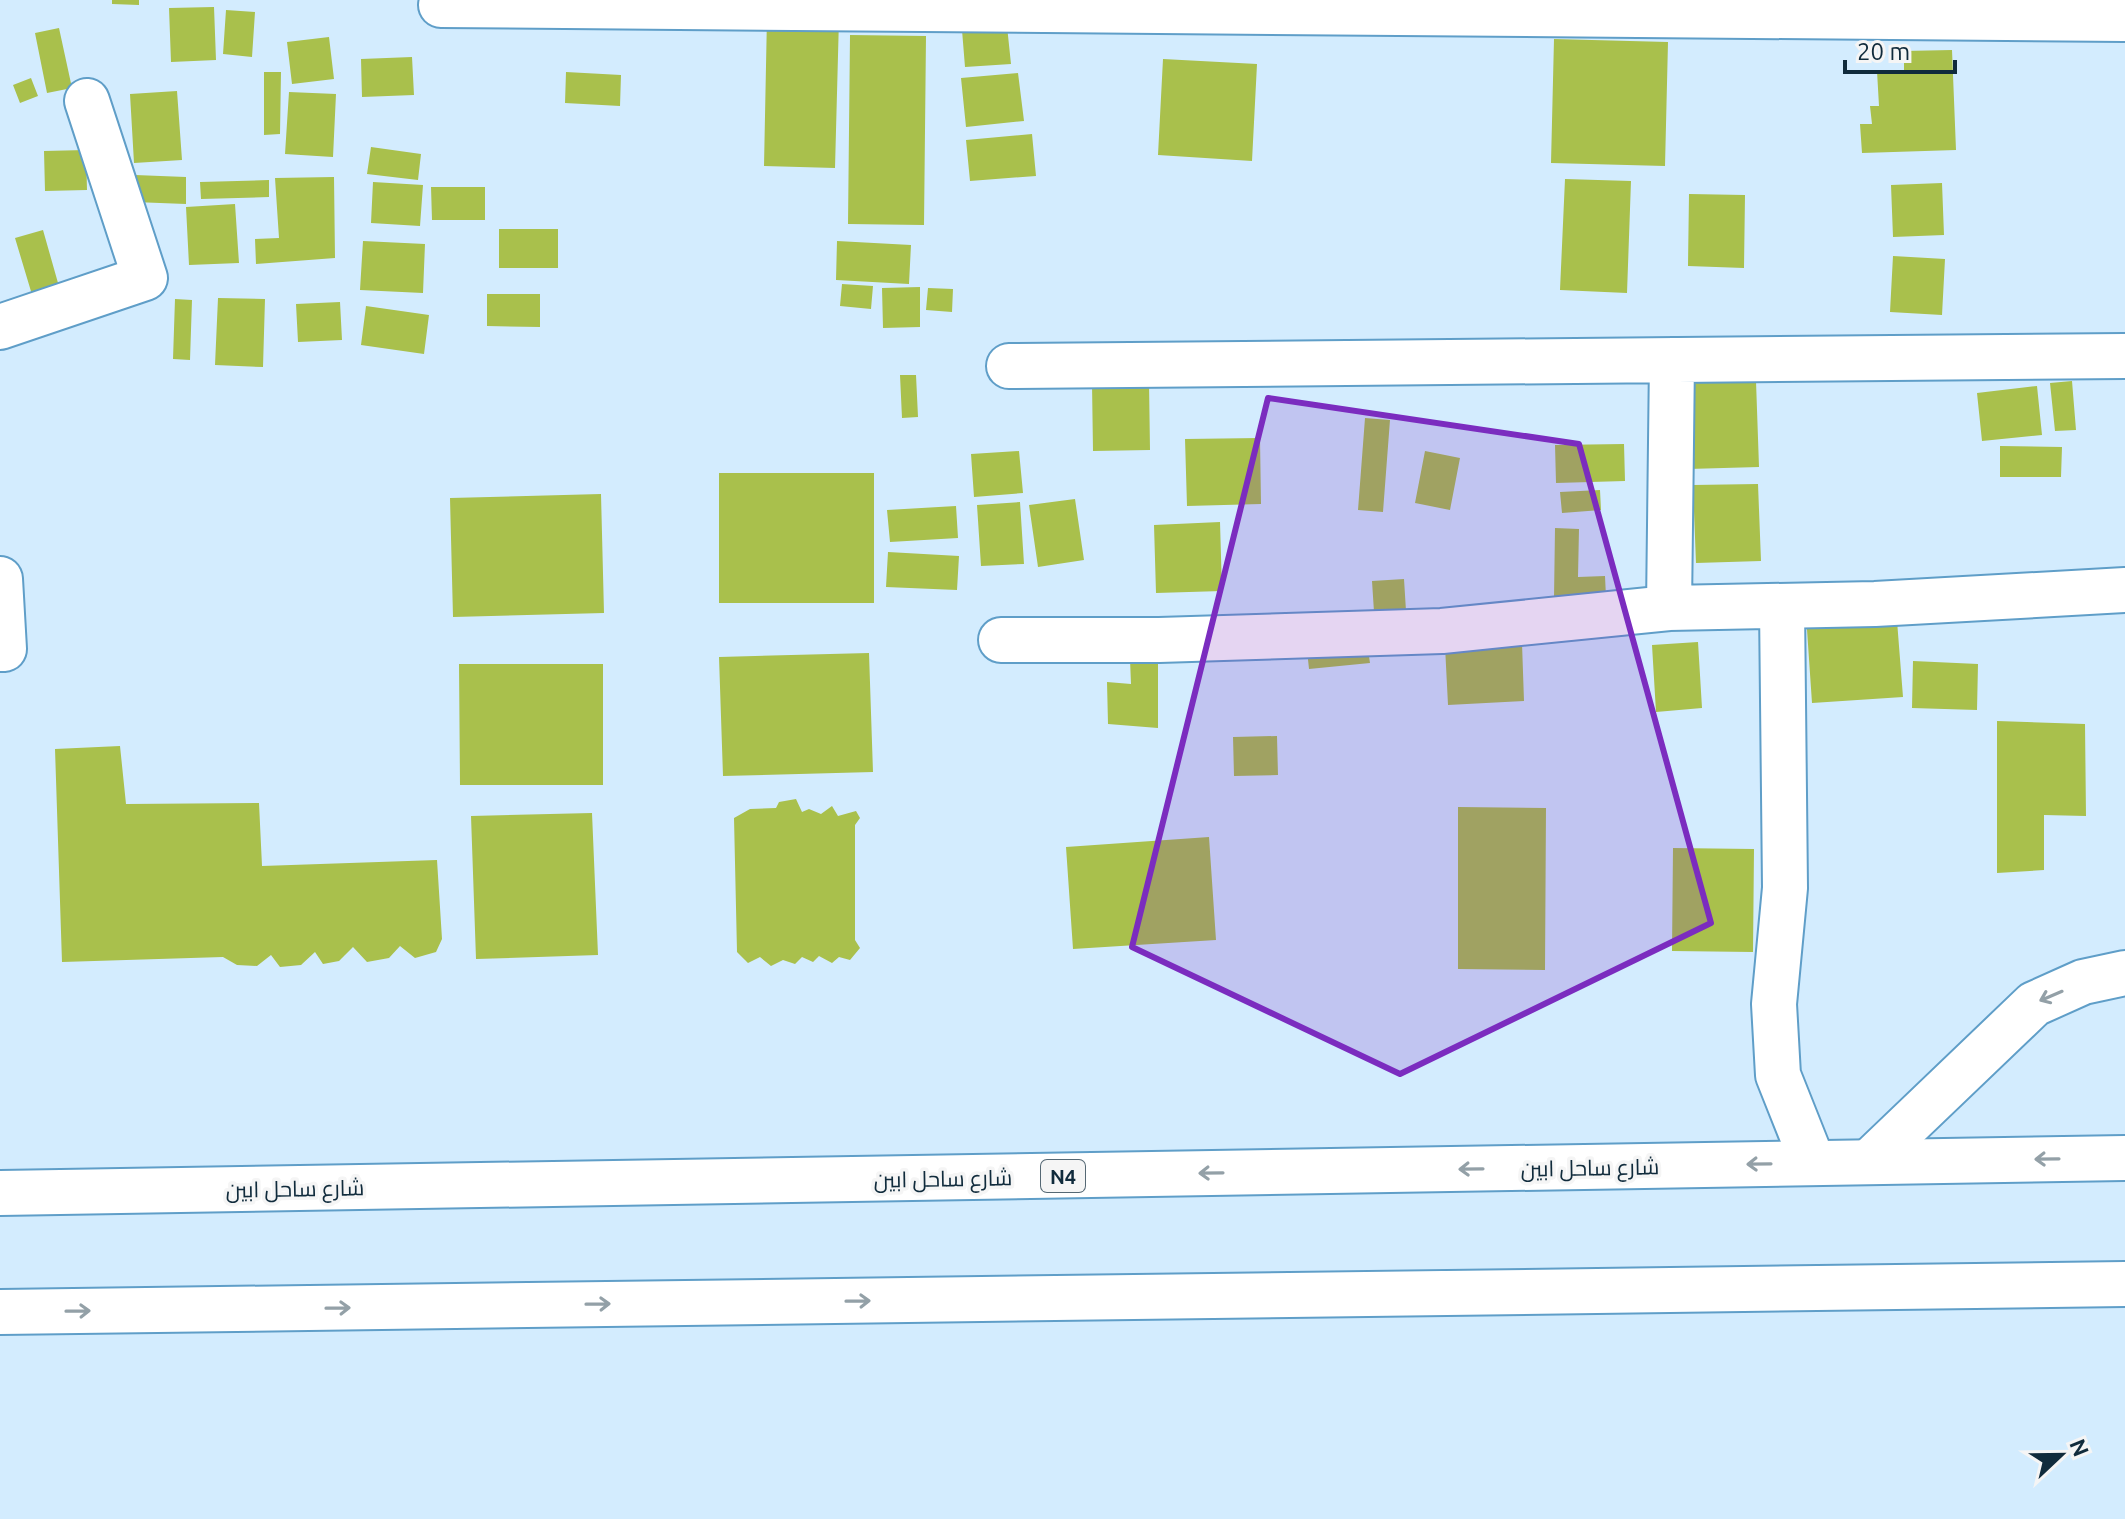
<svg xmlns="http://www.w3.org/2000/svg" width="2125" height="1519" font-family="Ubuntu,Cairo,sans-serif">
	<style>
		.building { fill: #a9c04c }
		.lines { fill: none; stroke-linecap: round; stroke-linejoin: round }
		.minor-casing { stroke: #5f9ec8; stroke-width: 48 }
		.highway-casing { stroke: #5f9ec8; stroke-width: 48 }
		.minor { stroke: #fff; stroke-width: 44 }
		.highway { stroke: #fff; stroke-width: 44 }
		.oneway { stroke: #93a0a7 }
		.marked { fill: #7b2cbf; fill-opacity: 0.2; stroke: #7b2cbf; stroke-width: 6; stroke-linejoin: round }
		.labels { text-anchor: middle; dominant-baseline: central; stroke-width: 7; stroke-linejoin: round; paint-order: stroke }
		.shield { fill: #f5f5f5; stroke: #556874; stroke-width: 2 }
		.shield-label { font-size: 20px; font-weight: bold; fill: #102b3c }
		.street-label { font-size: 22px; fill: #102b3c; stroke: #f5f5f5 }
	</style>
	<rect width="100%" height="100%" fill="#d3ecfe"/>
	<!-- building -->
	<path class="building" d="M112,0H139V5L112,4Z
		M214,7L216,60L171,62L169,8Z
		M226,10L255,12L252,57L223,54Z
		M767,16L839,18L835,168L764,166Z
		M1007,26L1011,64L965,67L962,30Z
		M59,28L72,88L47,93L35,33Z
		M850,35L926,36L924,225L848,224Z
		M329,37L334,79L292,84L287,42Z
		M1554,39L1668,42L1665,166L1551,163Z
		M1952,50L1956,150L1862,153L1860,124H1872L1870,106H1879L1877,71H1904V51Z
		M412,57L414,95L362,97L361,59Z
		M1163,59L1257,64L1252,161L1158,155Z
		M264,72H281L280,134L264,135Z
		M566,72L621,75L620,106L565,103Z
		M1018,73L1024,121L966,127L961,78Z
		M31,78L38,96L20,103L13,85Z
		M177,91L182,160L134,163L130,94Z
		M289,92L336,94L333,157L285,154Z
		M1032,134L1036,176L970,181L966,140Z
		M371,147L421,154L418,180L367,174Z
		M86,150L87,190L45,191L44,151Z
		M135,175L186,177V204L134,202Z
		M334,177L335,258L256,264L255,239L279,238L275,178Z
		M1565,179L1631,181L1627,293L1560,290Z
		M269,180V197L201,199L200,182Z
		M373,182L423,185L420,226L371,223Z
		M1942,183L1944,235L1893,237L1891,185Z
		M431,187H485V220H432Z
		M1689,194L1745,195L1744,268L1688,266Z
		M235,204L239,263L189,265L186,207Z
		M499,229H558V268H499Z
		M43,230L60,290L33,298L15,238Z
		M363,241L425,244L423,293L360,290Z
		M837,241L911,245L909,284L836,280Z
		M1893,256L1945,259L1942,315L1890,312Z
		M842,284L873,286L871,309L840,306Z
		M920,287V327L883,328L882,288Z
		M928,288L953,289L952,312L926,310Z
		M487,294H540V327L487,326Z
		M218,298L265,299L263,367L215,365Z
		M175,299L192,300L190,360L173,359Z
		M340,302L342,340L298,342L296,304Z
		M366,306L429,315L424,354L361,345Z
		M900,375H916L918,417L902,418Z
		M1756,381L1759,467L1688,469L1686,382Z
		M2072,381L2076,430L2055,431L2050,383Z
		M1149,382L1150,450L1093,451L1092,383Z
		M2037,386L2042,435L1982,441L1977,393Z
		M1365,418L1390,420L1383,512L1358,510Z
		M1260,438L1261,504L1187,506L1185,439Z
		M1624,444L1625,481L1556,483L1555,445Z
		M2000,446L2062,447L2061,477H2000Z
		M1019,451L1023,493L974,497L971,454Z
		M1425,451L1460,458L1450,510L1415,503Z
		M719,473H874V603H719Z
		M1758,484L1761,561L1696,563L1693,485Z
		M1600,490L1601,510L1562,513L1560,492Z
		M601,494L604,613L453,617L450,498Z
		M1075,499L1084,560L1038,567L1029,505Z
		M1020,502L1024,564L981,566L977,505Z
		M956,506L958,538L890,542L887,510Z
		M1220,522L1222,591L1156,593L1154,525Z
		M1555,528L1579,529L1578,577L1605,576L1606,597L1554,598Z
		M888,552L959,556L957,590L886,587Z
		M1404,579L1406,611L1374,612L1372,581Z
		M1896,608L1903,697L1812,703L1806,615Z
		M1698,642L1702,708L1656,712L1652,645Z
		M1367,643L1370,663L1309,669L1307,650Z
		M1522,643L1524,701L1448,705L1445,646Z
		M869,653L873,772L723,776L719,657Z
		M1130,659L1158,660V728L1108,724L1107,682L1131,684Z
		M1913,661L1978,664L1977,710L1912,708Z
		M459,664H603V785H460Z
		M1997,721L2085,724L2086,816L2044,815V870L1997,873Z
		M1277,736L1278,775L1234,776L1233,737Z
		M120,746L126,804L259,803L262,866L437,860L442,939L436,952L415,958L400,946L389,958L367,962L353,947L339,961L323,964L315,952L301,965L280,967L271,955L257,966L237,965L223,957L62,962L55,749Z
		M796,799L802,812L809,809L821,814L832,806L838,816L856,811L860,818L855,825V940L860,948L850,960L839,957L832,963L819,956L813,962L802,957L795,964L783,960L771,966L760,957L748,963L737,952L734,818L750,809L776,808L779,802Z
		M1458,807L1546,808L1545,970L1458,969Z
		M592,813L598,955L476,959L471,816Z
		M1209,837L1216,940L1073,949L1066,847Z
		M1673,848L1754,849L1753,952L1672,951Z"/>
	<g class="lines">
		<!-- minor casing -->
		<g class="minor-casing">
			<path id="minor" d="M441,5L2125,19
				M0,327L145,278L87,101
				M1009,366L2125,356
				M0,579L4,649H0
				M1782,606L1785,888L1774,1004L1778,1075L1813,1163
				M1669,608L1672,360
				M1001,640H1159L1442,631L1669,608L1875,604L2125,590
				M1869,1162L2034,1004L2083,982L2125,973"/>
		</g>
		<!-- highway casing -->
		<g class="highway-casing">
			<path id="highway" d="M0,1193L2125,1158
				M0,1312L2125,1284"/>
		</g>
		<!-- minor -->
		<use href="#minor" class="minor"/>
		<!-- highway -->
		<use href="#highway" class="highway"/>
	</g>
	<!-- one-way arrows -->
	<defs><path id="oneway-shaft" d="M-6 0H5M1.5-3L5.5 0L1.5 3" fill="none" stroke-width="1.6" stroke-linecap="round" stroke-linejoin="round" transform="scale(2)"/></defs>
	<g class="oneway">
		<use href="#oneway-shaft" transform="translate(2051 996) rotate(157)"/>
		<use href="#oneway-shaft" transform="translate(2047 1159) rotate(179)"/>
		<use href="#oneway-shaft" transform="translate(1759 1164) rotate(179)"/>
		<use href="#oneway-shaft" transform="translate(1471 1169) rotate(179)"/>
		<use href="#oneway-shaft" transform="translate(1211 1173) rotate(179)"/>
		<use href="#oneway-shaft" transform="translate(858 1301) rotate(-1)"/>
		<use href="#oneway-shaft" transform="translate(598 1304) rotate(-1)"/>
		<use href="#oneway-shaft" transform="translate(338 1308) rotate(-1)"/>
		<use href="#oneway-shaft" transform="translate(78 1311) rotate(-1)"/>
	</g>
	<!-- marked area -->
	<path class="marked" d="M1268,398L1579,444L1711,923L1400,1074L1132,947Z"/>
	<g class="labels">
		<!-- shield labels -->
		<rect class="shield" x="1041" y="1160" width="44" height="32" rx="6"/>
		<g class="shield-label">
			<text x="1063" y="1176">N4</text>
		</g>
		<!-- street labels -->
		<g class="street-label">
			<text transform="translate(1590 1167) rotate(-1)">شارع ساحل ابين</text>
			<text transform="translate(943 1178) rotate(-1)">شارع ساحل ابين</text>
			<text transform="translate(295 1188) rotate(-1)">شارع ساحل ابين</text>
		</g>
	</g>
	<!-- north arrow -->
	<g transform="translate(2061 1455) rotate(68)" stroke="#f5f5f5" stroke-width="6" paint-order="stroke">
	<path d="M0-6L14 30L0 20L-14 30Z" fill="#102b3c"/>
	<text y="-12" font-size="22" font-weight="bold" text-anchor="middle" fill="#102b3c">N</text>
	</g>
	<!-- scale -->
	<path d="M1845 60v12h110v-12" fill="none" stroke="#102b3c" stroke-width="4"/>
	<text x="1857" y="60" font-size="24" fill="#102b3c" stroke="#f5f5f5" stroke-width="6" paint-order="stroke">20 m</text>
</svg>
